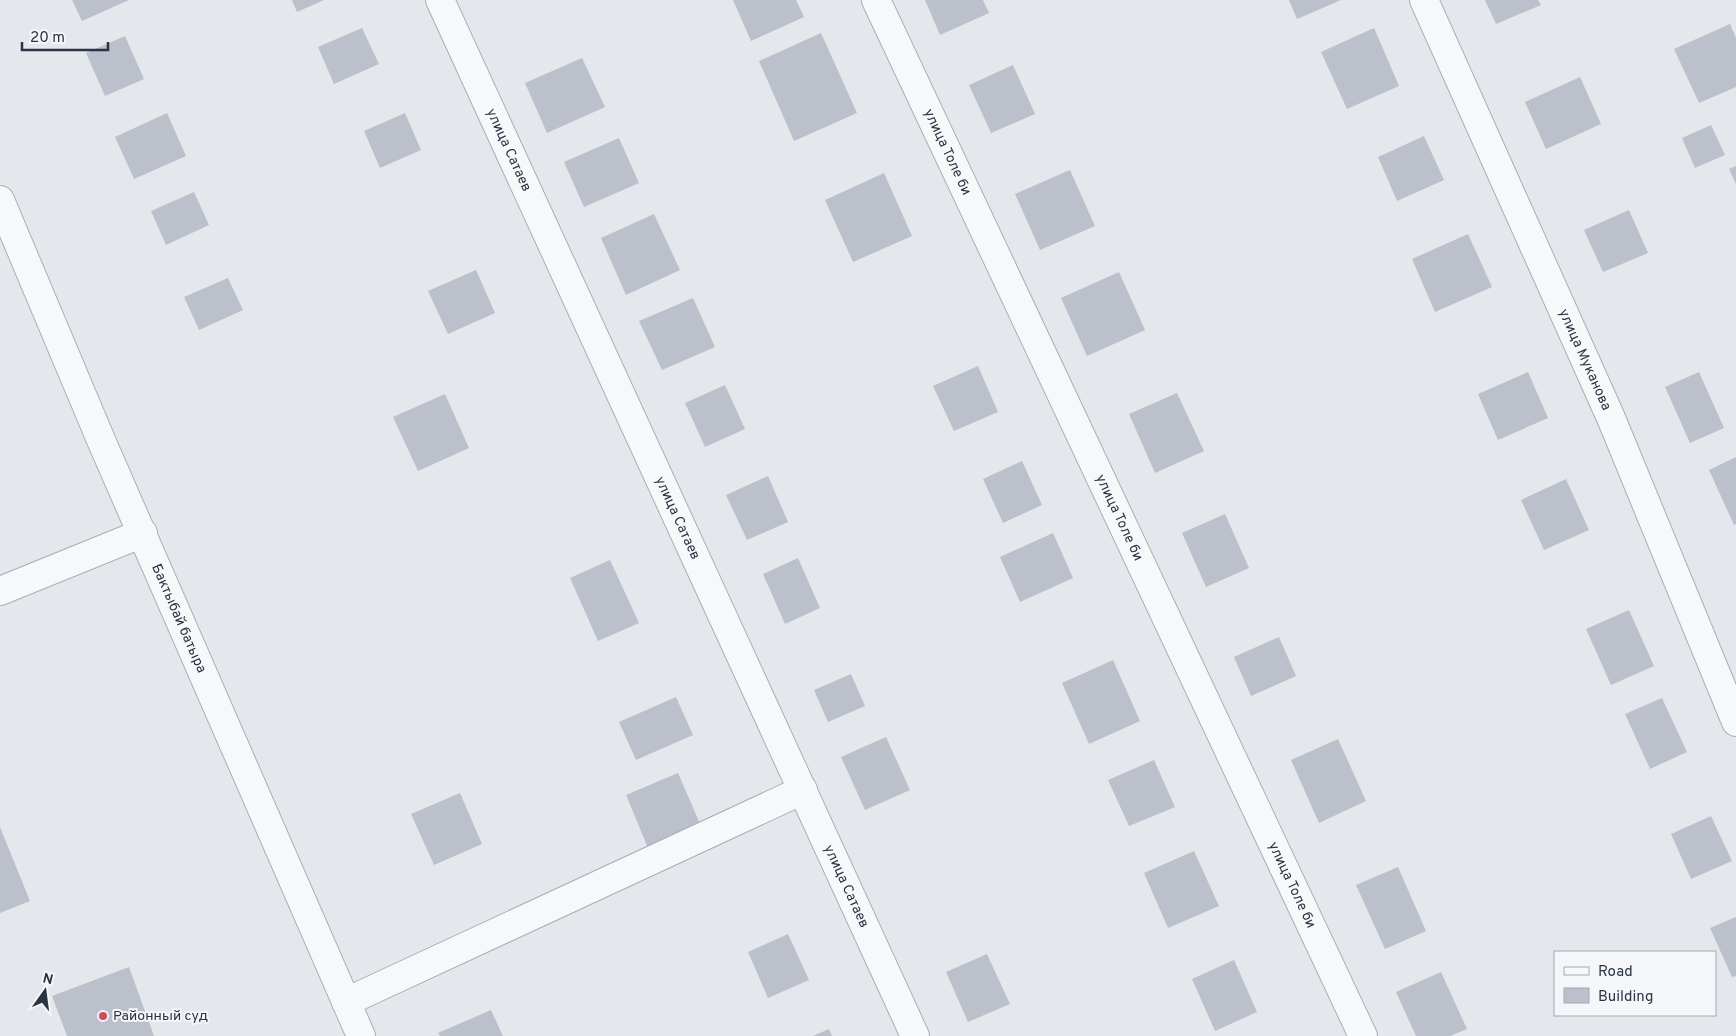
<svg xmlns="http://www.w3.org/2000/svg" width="1736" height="1036" font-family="Overpass,sans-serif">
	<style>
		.building { fill: #bbc0ca }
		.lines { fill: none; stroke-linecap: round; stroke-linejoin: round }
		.minor-casing { stroke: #a9aeb7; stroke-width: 30 }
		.tertiary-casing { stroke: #a9aeb7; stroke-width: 30 }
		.minor { stroke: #f7f8fa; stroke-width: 28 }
		.tertiary { stroke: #f7f8fa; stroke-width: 28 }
		.poi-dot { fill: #d1495b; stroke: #f4f6f9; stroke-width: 2 }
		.labels { text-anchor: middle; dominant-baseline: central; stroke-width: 4; stroke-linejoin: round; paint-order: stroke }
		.street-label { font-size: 14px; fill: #2b3445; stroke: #f4f6f9 }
		.poi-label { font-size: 14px; fill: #2b3445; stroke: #f4f6f9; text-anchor: start }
	</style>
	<rect width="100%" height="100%" fill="#e4e7ec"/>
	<!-- building -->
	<path class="building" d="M72,0H129L82,21Z
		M292,0H324L297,12Z
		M733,0H796L804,17L751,41Z
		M925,0H983L989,13L940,35Z
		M1289,0H1341L1297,19Z
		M1485,0H1538L1541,5L1496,24Z
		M1730,24L1736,38V87L1699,103L1674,49Z
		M362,28L379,64L334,84L318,47Z
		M1374,28L1399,86L1347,109L1321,52Z
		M821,33L857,113L794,141L759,61Z
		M125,36L144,79L105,96L86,53Z
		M582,58L605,107L547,133L525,83Z
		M1013,65L1035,114L991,133L969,85Z
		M1580,77L1601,124L1546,149L1525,102Z
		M167,113L186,156L134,179L115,137Z
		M405,113L421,150L380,168L364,131Z
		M1711,125L1725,155L1695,168L1682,138Z
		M1424,136L1444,180L1397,201L1378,157Z
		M619,138L639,183L584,207L564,162Z
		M1736,166V184L1729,169Z
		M1070,170L1095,226L1040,250L1015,194Z
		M884,173L912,236L853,262L825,200Z
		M194,192L209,225L166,245L151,211Z
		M1629,210L1648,253L1603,272L1584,230Z
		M654,214L680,270L626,295L601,238Z
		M1468,234L1492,287L1435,312L1412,259Z
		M476,270L495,313L448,334L428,291Z
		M1119,272L1145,330L1087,356L1061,298Z
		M228,278L243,310L199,330L184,297Z
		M693,298L715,347L662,370L639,321Z
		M978,366L998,412L954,431L933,386Z
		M1528,372L1548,418L1498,440L1478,394Z
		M1699,372L1724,428L1690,443L1665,387Z
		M725,385L745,429L705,447L685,403Z
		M1177,393L1204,451L1155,473L1129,414Z
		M445,394L469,448L418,471L393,417Z
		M1736,457V524L1734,525L1709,470Z
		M1022,461L1042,505L1003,523L983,479Z
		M768,476L788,522L747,540L726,495Z
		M1566,479L1589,530L1544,550L1521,500Z
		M1225,514L1249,568L1206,587L1182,533Z
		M1053,533L1073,578L1020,602L1000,557Z
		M798,558L820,608L785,624L763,574Z
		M610,560L639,623L598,641L570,578Z
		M1629,610L1654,666L1611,685L1586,629Z
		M1279,637L1296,676L1251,696L1234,657Z
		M1113,660L1140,721L1089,744L1062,683Z
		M851,674L865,706L828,722L814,690Z
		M676,697L693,735L636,760L619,722Z
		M1662,698L1687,752L1650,769L1625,714Z
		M886,737L910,790L865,810L841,757Z
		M1338,739L1366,801L1319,823L1291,760Z
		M1154,760L1175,807L1129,826L1108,780Z
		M678,773L701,826L648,848L626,795Z
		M460,793L482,844L434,865L411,814Z
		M1711,816L1732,861L1691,879L1671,834Z
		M0,827L30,901L0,913Z
		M1194,851L1219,906L1168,928L1144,873Z
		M1398,867L1426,931L1385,949L1356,885Z
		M1736,917V976L1732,977L1710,928Z
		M788,934L809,980L768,998L748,952Z
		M987,954L1010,1004L968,1022L946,972Z
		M1234,960L1257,1012L1215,1031L1192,979Z
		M129,967L154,1036H67L52,996Z
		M1441,972L1467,1029L1450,1036H1416L1396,992Z
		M491,1010L503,1036H440L438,1033Z
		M829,1029L832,1036H813Z"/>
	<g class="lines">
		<!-- minor casing -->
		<g class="minor-casing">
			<g id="minor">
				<path id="s1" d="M440,0L915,1036"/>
				<path id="s2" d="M876,0L1363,1036"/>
				<path id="s3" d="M1424,0L1611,418L1736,722"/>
				<path d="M0,591L143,533"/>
				<path d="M346,1002L803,790"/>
			</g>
		</g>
		<!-- tertiary casing -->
		<g class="tertiary-casing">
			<g id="tertiary">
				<path id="s4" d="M0,200L101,440L361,1036"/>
			</g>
		</g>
		<!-- minor -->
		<use href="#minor" class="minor"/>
		<!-- tertiary -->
		<use href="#tertiary" class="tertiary"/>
	</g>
	<!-- markers -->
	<circle class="poi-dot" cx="103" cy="1016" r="5"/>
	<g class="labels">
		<!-- street labels -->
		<g class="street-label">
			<text stroke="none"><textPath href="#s1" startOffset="165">улица Сатаев</textPath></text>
			<text stroke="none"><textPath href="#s2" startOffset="168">улица Толе би</textPath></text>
			<text stroke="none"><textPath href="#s3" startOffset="394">улица Муканова</textPath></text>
			<text stroke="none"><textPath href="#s1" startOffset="570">улица Сатаев</textPath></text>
			<text stroke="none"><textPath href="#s2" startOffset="572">улица Толе би</textPath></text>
			<text stroke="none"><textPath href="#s4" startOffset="455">Бактыбай батыра</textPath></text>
			<text stroke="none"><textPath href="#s2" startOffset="978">улица Толе би</textPath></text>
			<text stroke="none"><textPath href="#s1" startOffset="975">улица Сатаев</textPath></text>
		</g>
		<!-- poi labels -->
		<g class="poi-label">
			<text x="113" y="1016">Районный суд</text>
		</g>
	</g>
	<!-- legend -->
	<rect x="1554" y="951" width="162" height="65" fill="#f4f6f9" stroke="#a4a8b1"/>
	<rect x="1564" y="967" width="25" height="8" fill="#f7f8fa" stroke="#a4a8b1"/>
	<text x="1598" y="976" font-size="15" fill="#2b3445">Road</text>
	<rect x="1564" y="988" width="25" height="15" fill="#bbc0ca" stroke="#a4a8b1"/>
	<text x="1598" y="1001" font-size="15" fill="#2b3445">Building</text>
	<!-- north arrow -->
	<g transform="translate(45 991) rotate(14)" stroke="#f4f6f9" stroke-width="4" paint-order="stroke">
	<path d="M0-4L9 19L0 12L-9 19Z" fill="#2b3445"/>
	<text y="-8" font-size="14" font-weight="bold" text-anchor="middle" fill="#2b3445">N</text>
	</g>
	<!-- scale -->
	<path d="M22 42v8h86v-8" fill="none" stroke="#2b3445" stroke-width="2.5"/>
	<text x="30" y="42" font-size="15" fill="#2b3445" stroke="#f4f6f9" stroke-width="4" paint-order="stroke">20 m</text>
</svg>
